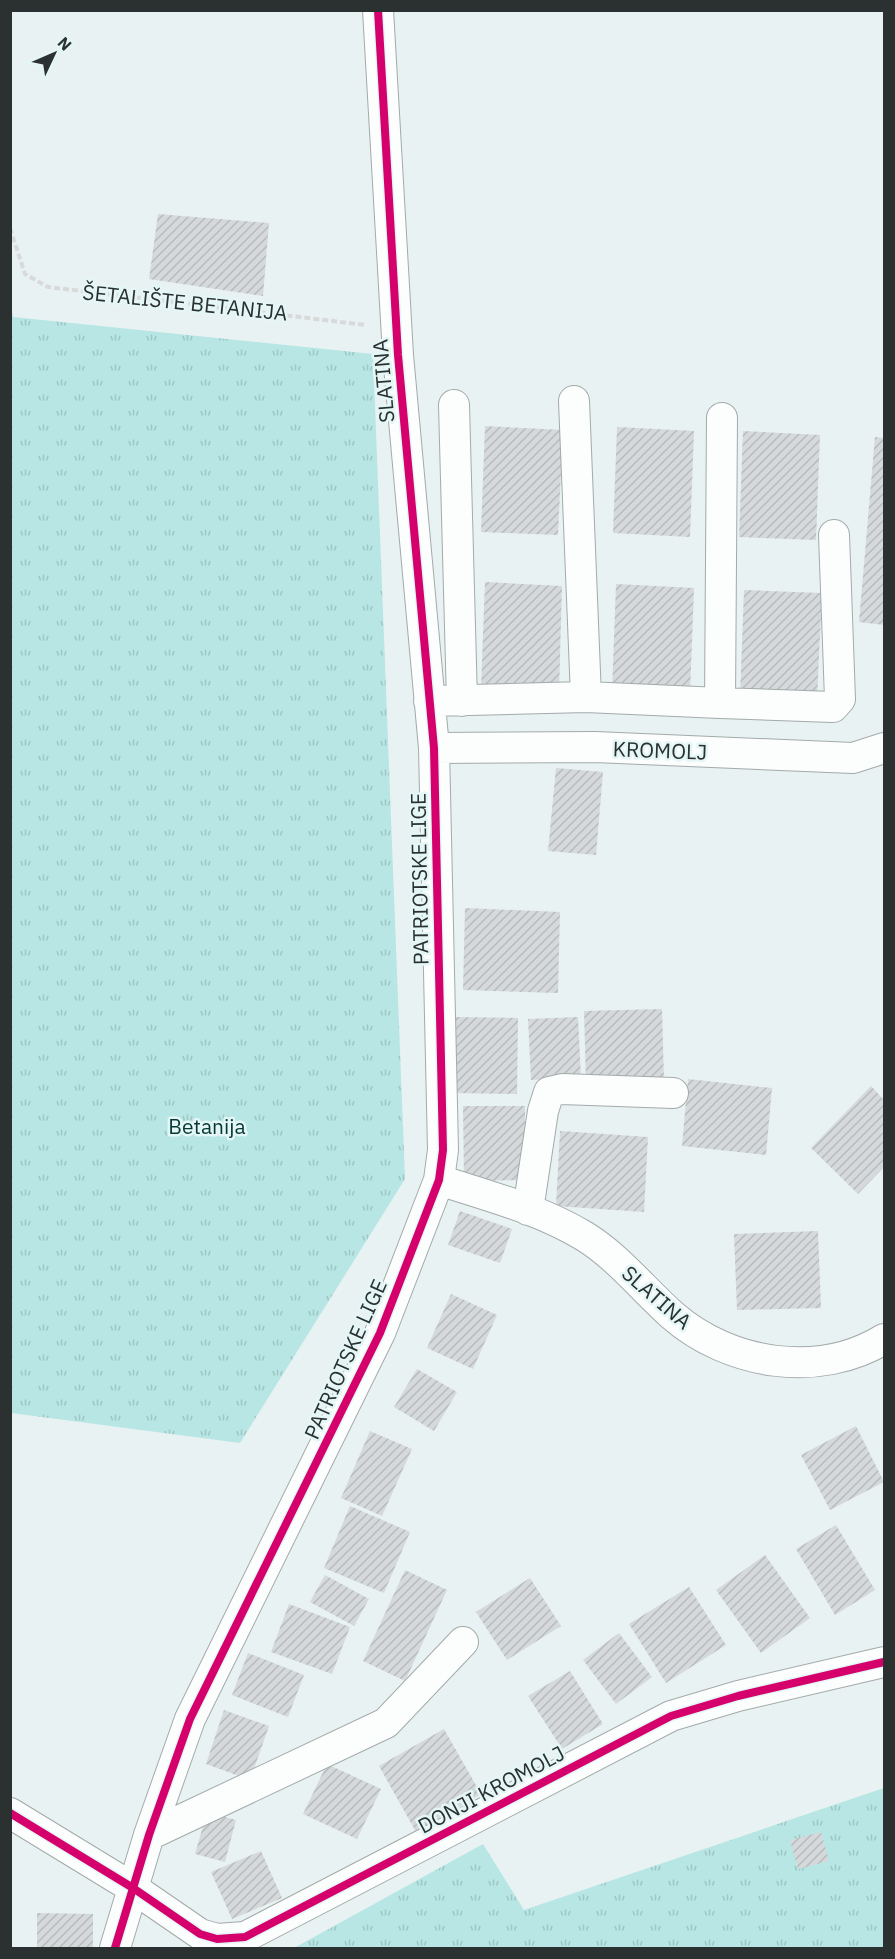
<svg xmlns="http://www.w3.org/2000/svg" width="895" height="1959" font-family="'IBM Plex Sans',sans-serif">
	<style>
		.park { fill: url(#park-tufts) }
		.building { fill: url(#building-hatch) }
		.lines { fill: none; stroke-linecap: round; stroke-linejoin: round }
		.street-casing { stroke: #a3abaa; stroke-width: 32 }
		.path { stroke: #d8dada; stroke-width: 4; stroke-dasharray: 6 3; stroke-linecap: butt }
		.street { stroke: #fcfdfd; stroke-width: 30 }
		.cycleway-casing { stroke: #e4f6f5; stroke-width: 11 }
		.cycleway { stroke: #d6006c; stroke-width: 8 }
		.labels { text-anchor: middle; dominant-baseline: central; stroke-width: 5; stroke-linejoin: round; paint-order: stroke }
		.street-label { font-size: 21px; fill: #2a3130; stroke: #e4f6f5 }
		.park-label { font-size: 21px; fill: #053937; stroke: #e4f6f5 }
	</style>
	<defs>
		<pattern id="park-tufts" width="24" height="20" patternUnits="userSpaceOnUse" patternTransform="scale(1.5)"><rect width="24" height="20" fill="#b7e6e4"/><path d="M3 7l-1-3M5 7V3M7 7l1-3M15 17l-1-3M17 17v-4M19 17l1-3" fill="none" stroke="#9ec6c4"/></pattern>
		<pattern id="building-hatch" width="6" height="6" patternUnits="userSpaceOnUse" patternTransform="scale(1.5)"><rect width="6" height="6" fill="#d6d9db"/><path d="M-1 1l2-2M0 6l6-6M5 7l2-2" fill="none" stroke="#b8bbbc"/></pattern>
	</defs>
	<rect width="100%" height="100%" fill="#e8f2f2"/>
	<!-- park -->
	<path class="park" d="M10,302L13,317L373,354L405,1179L240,1443L11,1413Z
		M884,1788V1948H294L483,1844L524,1910Z"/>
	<!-- building -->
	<path class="building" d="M158,214L269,223L263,296L149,279Z
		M485,426L563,430L558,535L481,532Z
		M617,427L694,431L690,537L613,533Z
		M743,431L820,435L816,540L739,537Z
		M875,437L884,438V625L859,622Z
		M485,582L562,586L559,692L481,688Z
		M616,584L694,588L690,694L612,691Z
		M744,590L822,593L817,699L740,696Z
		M556,768L603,772L596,855L548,851Z
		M465,908L560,912L558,993L463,990Z
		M662,1009L664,1080L586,1083L584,1011Z
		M456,1017L518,1018L517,1094L455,1093Z
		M578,1017L581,1078L531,1080L528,1019Z
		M688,1079L772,1088L766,1155L682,1146Z
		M871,1086L884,1100V1167L858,1194L811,1148Z
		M463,1106H525V1180L464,1181Z
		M560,1131L648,1137L644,1212L556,1206Z
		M460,1211L512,1229L500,1263L448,1245Z
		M818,1231L821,1308L737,1310L734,1234Z
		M451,1294L497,1315L473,1369L427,1348Z
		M417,1369L457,1392L434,1431L394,1407Z
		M856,1426L884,1482L830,1510L801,1455Z
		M370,1431L412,1449L382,1516L341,1498Z
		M350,1506L410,1532L384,1593L324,1568Z
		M836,1525L875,1590L835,1615L796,1549Z
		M765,1555L810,1618L761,1653L716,1590Z
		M405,1570L447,1590L405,1681L363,1661Z
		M325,1575L369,1599L354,1626L310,1602Z
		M530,1578L561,1626L507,1660L476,1612Z
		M689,1587L726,1645L666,1683L629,1624Z
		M289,1604L350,1627L332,1674L271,1652Z
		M619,1633L652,1677L616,1704L583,1660Z
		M248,1653L304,1675L288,1717L232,1695Z
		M570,1671L603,1724L562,1749L528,1696Z
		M224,1710L269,1726L250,1780L206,1764Z
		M444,1729L481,1794L416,1832L379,1766Z
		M327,1764L381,1789L357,1839L303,1814Z
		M207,1812L236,1820L225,1862L195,1854Z
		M821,1832L829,1861L798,1869L790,1840Z
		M261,1851L282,1898L232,1919L211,1872Z
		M37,1913L93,1914V1948H37Z"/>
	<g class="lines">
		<!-- street casing -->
		<g class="street-casing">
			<path id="street" d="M454,405L462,701
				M586,697L720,703L722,418
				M429,701L586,697L574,401
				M720,703L833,707L840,699L834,535
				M434,748L595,747L853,758L884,748
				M439,1180C488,1196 539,1209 584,1236C617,1256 643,1289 672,1315C729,1365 819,1379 884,1339
				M528,1210L543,1111L549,1092L562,1089L673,1093
				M10,1813L133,1888L200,1934L217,1939L245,1937L671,1716L738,1696L884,1662
				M149,1835L386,1723L463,1642
				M115,1948L149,1835L190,1719L380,1333L439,1180L443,1150L434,748L398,355L378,10"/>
		</g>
		<!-- path -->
		<path class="path" d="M10,228L25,274L48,287L366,325"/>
		<!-- street -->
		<use href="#street" class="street"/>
		<!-- cycleway casing -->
		<g class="cycleway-casing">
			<path id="cycleway" d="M10,1813L133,1888L200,1934L217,1939L245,1937L671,1716L738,1696L884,1662
				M115,1948L149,1835L190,1719L380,1333L439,1180L443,1150L434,748L398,355L378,10"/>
		</g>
		<!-- cycleway -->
		<use href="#cycleway" class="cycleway"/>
	</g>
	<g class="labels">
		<!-- street labels -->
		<g class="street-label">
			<text transform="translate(185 302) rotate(6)">ŠETALIŠTE BETANIJA</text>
			<text transform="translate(383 381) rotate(-95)">SLATINA</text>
			<text transform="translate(660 750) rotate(2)">KROMOLJ</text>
			<text transform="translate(419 879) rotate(-91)">PATRIOTSKE LIGE</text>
			<text transform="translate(657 1297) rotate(41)">SLATINA</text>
			<text transform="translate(345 1359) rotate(-66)">PATRIOTSKE LIGE</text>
			<text transform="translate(491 1789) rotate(-28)">DONJI KROMOLJ</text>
		</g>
		<!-- park labels -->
		<g class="park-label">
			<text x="207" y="1126">Betanija</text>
		</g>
	</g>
	<!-- border -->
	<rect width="895" height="1959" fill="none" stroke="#2a3130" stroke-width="24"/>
	<!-- north arrow -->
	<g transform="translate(54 54) rotate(46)" stroke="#e4f6f5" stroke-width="4.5" paint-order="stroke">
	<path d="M0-4.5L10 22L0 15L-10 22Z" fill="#2a3130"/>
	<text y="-9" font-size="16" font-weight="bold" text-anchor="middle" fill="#2a3130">N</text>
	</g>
</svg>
